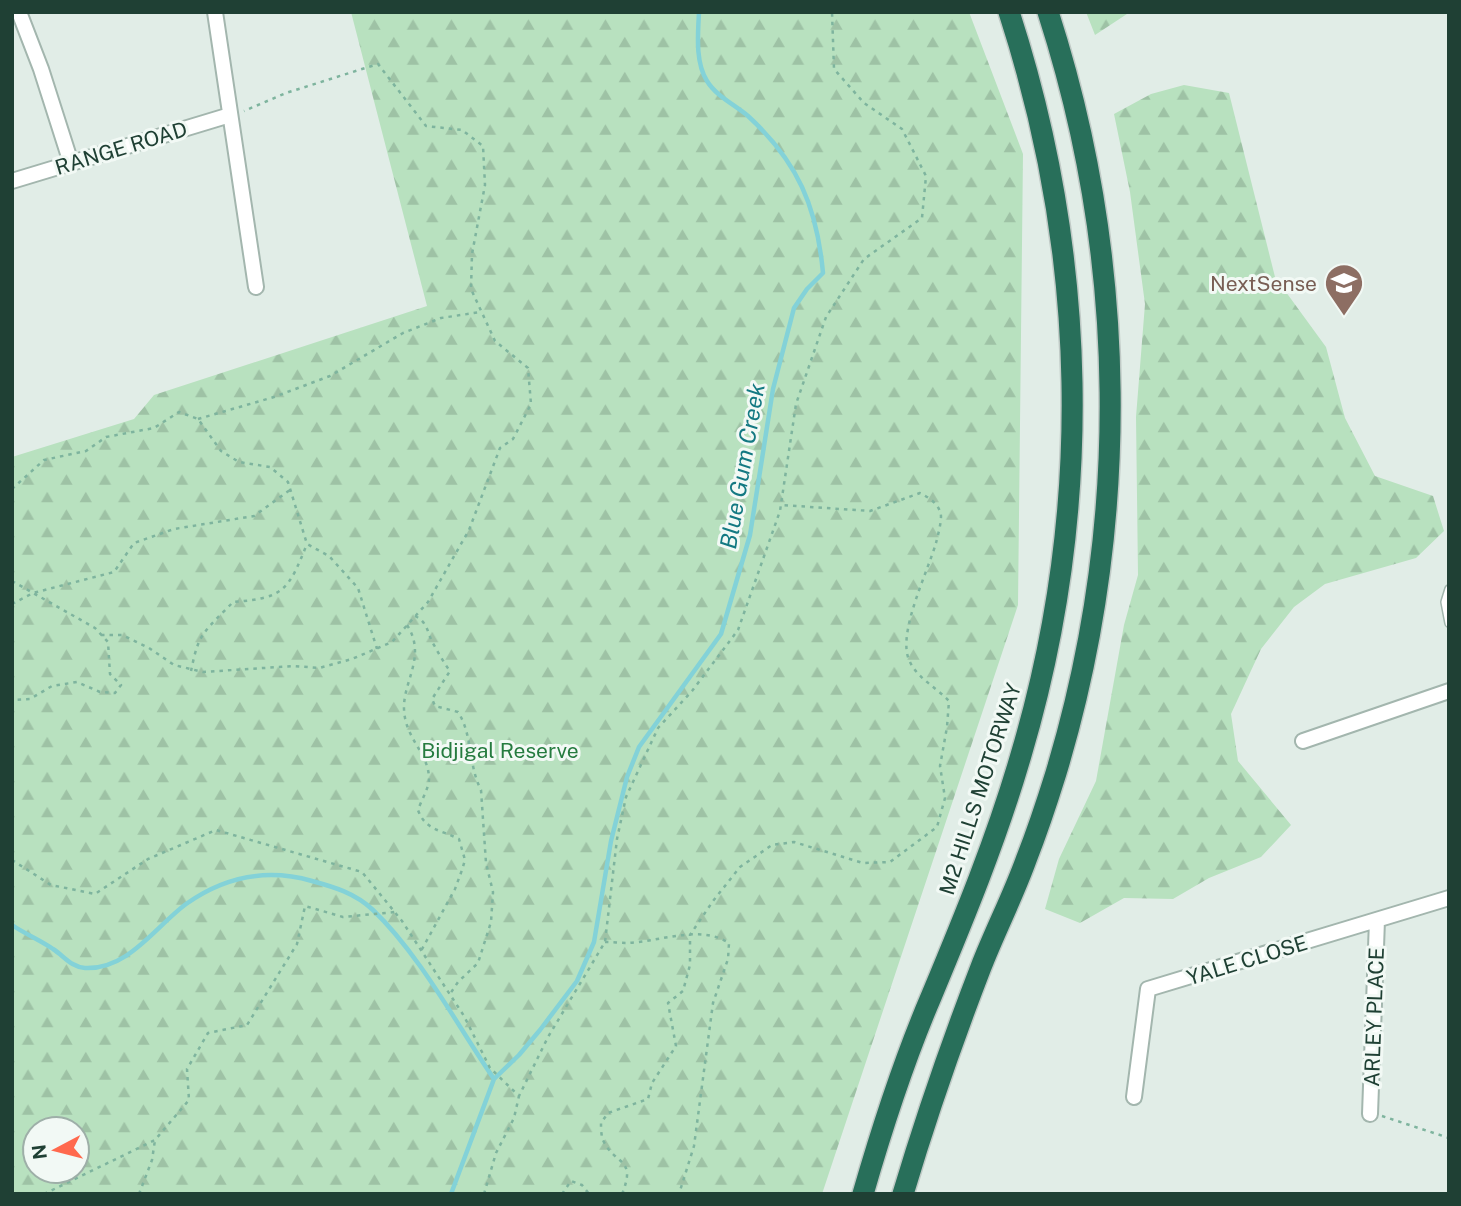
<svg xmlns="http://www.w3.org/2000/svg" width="1461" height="1206" font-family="'Public Sans',sans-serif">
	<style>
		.forest { fill: url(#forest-firs); fill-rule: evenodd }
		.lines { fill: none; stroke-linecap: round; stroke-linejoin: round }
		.stream { stroke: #83d2d8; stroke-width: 4.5 }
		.service-casing { stroke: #a3b6ae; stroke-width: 10 }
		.minor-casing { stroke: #a3b6ae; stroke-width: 18 }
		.motorway-casing { stroke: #c0cac6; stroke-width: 24 }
		.path { stroke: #7eb49e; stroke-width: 2.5; stroke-dasharray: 3.5 5; stroke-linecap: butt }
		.service { stroke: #fff; stroke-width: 7 }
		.minor { stroke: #fff; stroke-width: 14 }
		.motorway { stroke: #286f5a; stroke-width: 21 }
		.labels { text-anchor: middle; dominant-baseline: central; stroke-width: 6; stroke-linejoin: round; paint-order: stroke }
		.street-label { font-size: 21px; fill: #1f4034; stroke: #f2f9f5 }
		.education-label { font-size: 21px; fill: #785e54; stroke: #f2f9f5; text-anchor: end }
		.park-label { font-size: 21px; fill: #257b3f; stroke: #f2f9f5 }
		.water-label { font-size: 23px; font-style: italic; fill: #137982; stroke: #f2f9f5 }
	</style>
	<defs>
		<pattern id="forest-firs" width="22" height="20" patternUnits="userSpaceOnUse" patternTransform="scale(1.75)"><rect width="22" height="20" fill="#b8e1bf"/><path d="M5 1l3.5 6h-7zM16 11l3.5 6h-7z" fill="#9ec2a5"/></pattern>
	</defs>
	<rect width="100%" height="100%" fill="#e1ede7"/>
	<!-- forest -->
	<path class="forest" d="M351,12H969L1023,154L1018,605L822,1194H12V457L134,419L154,395L427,306ZM35,1129H77V1171H35Z
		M1086,12H1130L1095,35Z
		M1184,85L1229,93L1275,277L1326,347L1345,418L1375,476L1433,496L1444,531L1416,558L1325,584L1294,607L1261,649L1231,714L1238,761L1291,825L1261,857L1209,878L1173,899L1124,898L1080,923L1045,909L1059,859L1096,781L1124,625L1138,575L1136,417L1145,304L1130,192L1114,114L1151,94Z"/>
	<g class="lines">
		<!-- stream -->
		<path class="stream" d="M12,925C25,934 40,940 53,949C64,956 71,967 85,968C128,970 155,927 186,904C224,877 266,868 312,881C334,887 355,893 373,910C420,955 457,1025 494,1079L451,1194
			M494,1079L519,1055L540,1030L577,981L594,942L611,841L627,777L639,747L721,634L750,535L773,389L794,308L807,289L823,273C817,207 798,162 748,116C735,105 716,96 707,81C695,62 698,34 699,12"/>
		<!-- service casing -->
		<g class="service-casing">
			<path id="service" d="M1449,589L1445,602L1449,623"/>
		</g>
		<!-- minor casing -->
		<g class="minor-casing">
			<path id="minor" d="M19,12L41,69L71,163
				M215,12L256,287
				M12,181L230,115
				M1303,741L1449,691
				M1134,1097L1148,989L1449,898
				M1370,1114L1377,920"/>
		</g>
		<!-- motorway casing -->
		<g class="motorway-casing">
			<path id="motorway" d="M863,1194C882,1128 904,1060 931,997C964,918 997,838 1021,755C1094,509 1088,256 1009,12
				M903,1194C926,1117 952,1042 981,967C995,931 1013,896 1026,860C1037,832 1047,802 1056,773C1131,524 1128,260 1048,12"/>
		</g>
		<!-- path -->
		<path class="path" d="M198,419L274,397L330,376L403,333L441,318L481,312
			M12,489L44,460L86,451L106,437L154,428L179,412L198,419L221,451L239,462L270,467L288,482L307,544L329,556L358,588L377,649
			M12,581L95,628L108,642L110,674L121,685L115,693L100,692L77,682L52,686L30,699L12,700
			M12,604L33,593L114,572L134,543L174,529L254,516L290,490
			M415,616C429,623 427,634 434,645C439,654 444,663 450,671L432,699L435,706L458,712C473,735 468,765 481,790L486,863L493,892L491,922L478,963L458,982L450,994
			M407,625C427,656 403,681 404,709C405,739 429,753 429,779C429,788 421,801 418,810C425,830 441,830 459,839L465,860L462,870L455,889L421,951
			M101,635H122L149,648L174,665L203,672L294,666L319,668L352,659L392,642L428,602L469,530L500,448L513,439L531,404L528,368L495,341L471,289L472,254L485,185L483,146L462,130L426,126L378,64L286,93L244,111
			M191,671C193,662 195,651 199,642C205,628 222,614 233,602C284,598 288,591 307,544
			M12,860L51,885L95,894L148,859L216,830L362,872L402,921L464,1016L490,1068L519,1096L548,1037L605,942L617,839L626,797L658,728L692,691L738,630L780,511L796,404L826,317L864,259L922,218L926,176L902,129L864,103L834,69L832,12
			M605,942C612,942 620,943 627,943C659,942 700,924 729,943L728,959L713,1003L694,1146L679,1194
			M1382,1116L1449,1138
			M44,1194L155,1140L189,1100L187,1069L208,1033L247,1025L297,944L305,906L343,917L395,912
			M139,1194L152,1160L155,1140
			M484,1194L496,1153L514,1118L519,1096
			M562,1194L571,1181L582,1185L589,1194
			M622,1194C637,1157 615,1166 603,1140C601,1135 601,1128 601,1123L608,1113L648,1099L652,1083L676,1046L668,1003L683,991L690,965V935L713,901L740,867L772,845L794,842L863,863L890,862L937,827L945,798L940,766L947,727L949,701C935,686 911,675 907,653C902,624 927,573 936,543C938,535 941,524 941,516C940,505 930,498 920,493L870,511L782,505"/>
		<!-- service -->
		<use href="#service" class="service"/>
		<!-- minor -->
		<use href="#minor" class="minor"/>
		<!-- motorway -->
		<use href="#motorway" class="motorway"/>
	</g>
	<!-- icons -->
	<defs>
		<g id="school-pin" transform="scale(2.0125)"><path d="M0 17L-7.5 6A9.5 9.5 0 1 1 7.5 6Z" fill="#8d6e63" stroke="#f2f9f5"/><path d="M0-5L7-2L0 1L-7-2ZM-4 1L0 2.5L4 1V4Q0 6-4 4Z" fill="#fff"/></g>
	</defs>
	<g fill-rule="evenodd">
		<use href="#school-pin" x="1344" y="283"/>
	</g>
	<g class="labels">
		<!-- street labels -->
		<g class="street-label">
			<text transform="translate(121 148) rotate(-17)">RANGE ROAD</text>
			<text transform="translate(980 789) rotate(-72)">M2 HILLS MOTORWAY</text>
			<text transform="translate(1247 960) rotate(-17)">YALE CLOSE</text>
			<text transform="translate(1374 1017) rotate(-88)">ARLEY PLACE</text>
		</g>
		<!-- education labels -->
		<g class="education-label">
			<text x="1317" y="283">NextSense</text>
		</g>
		<!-- park labels -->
		<g class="park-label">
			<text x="500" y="750">Bidjigal Reserve</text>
		</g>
		<!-- water labels -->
		<g class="water-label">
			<text transform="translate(742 466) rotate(-80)">Blue Gum Creek</text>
		</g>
	</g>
	<!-- border -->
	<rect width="1461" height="1206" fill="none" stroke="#1f4034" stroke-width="28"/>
	<!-- north arrow -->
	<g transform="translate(56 1150) rotate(263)"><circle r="33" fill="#f2f9f5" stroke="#9eafa8" stroke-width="2"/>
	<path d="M0-5L12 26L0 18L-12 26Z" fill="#ff694d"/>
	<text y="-10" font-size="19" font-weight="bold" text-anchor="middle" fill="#1f4034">N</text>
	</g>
</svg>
